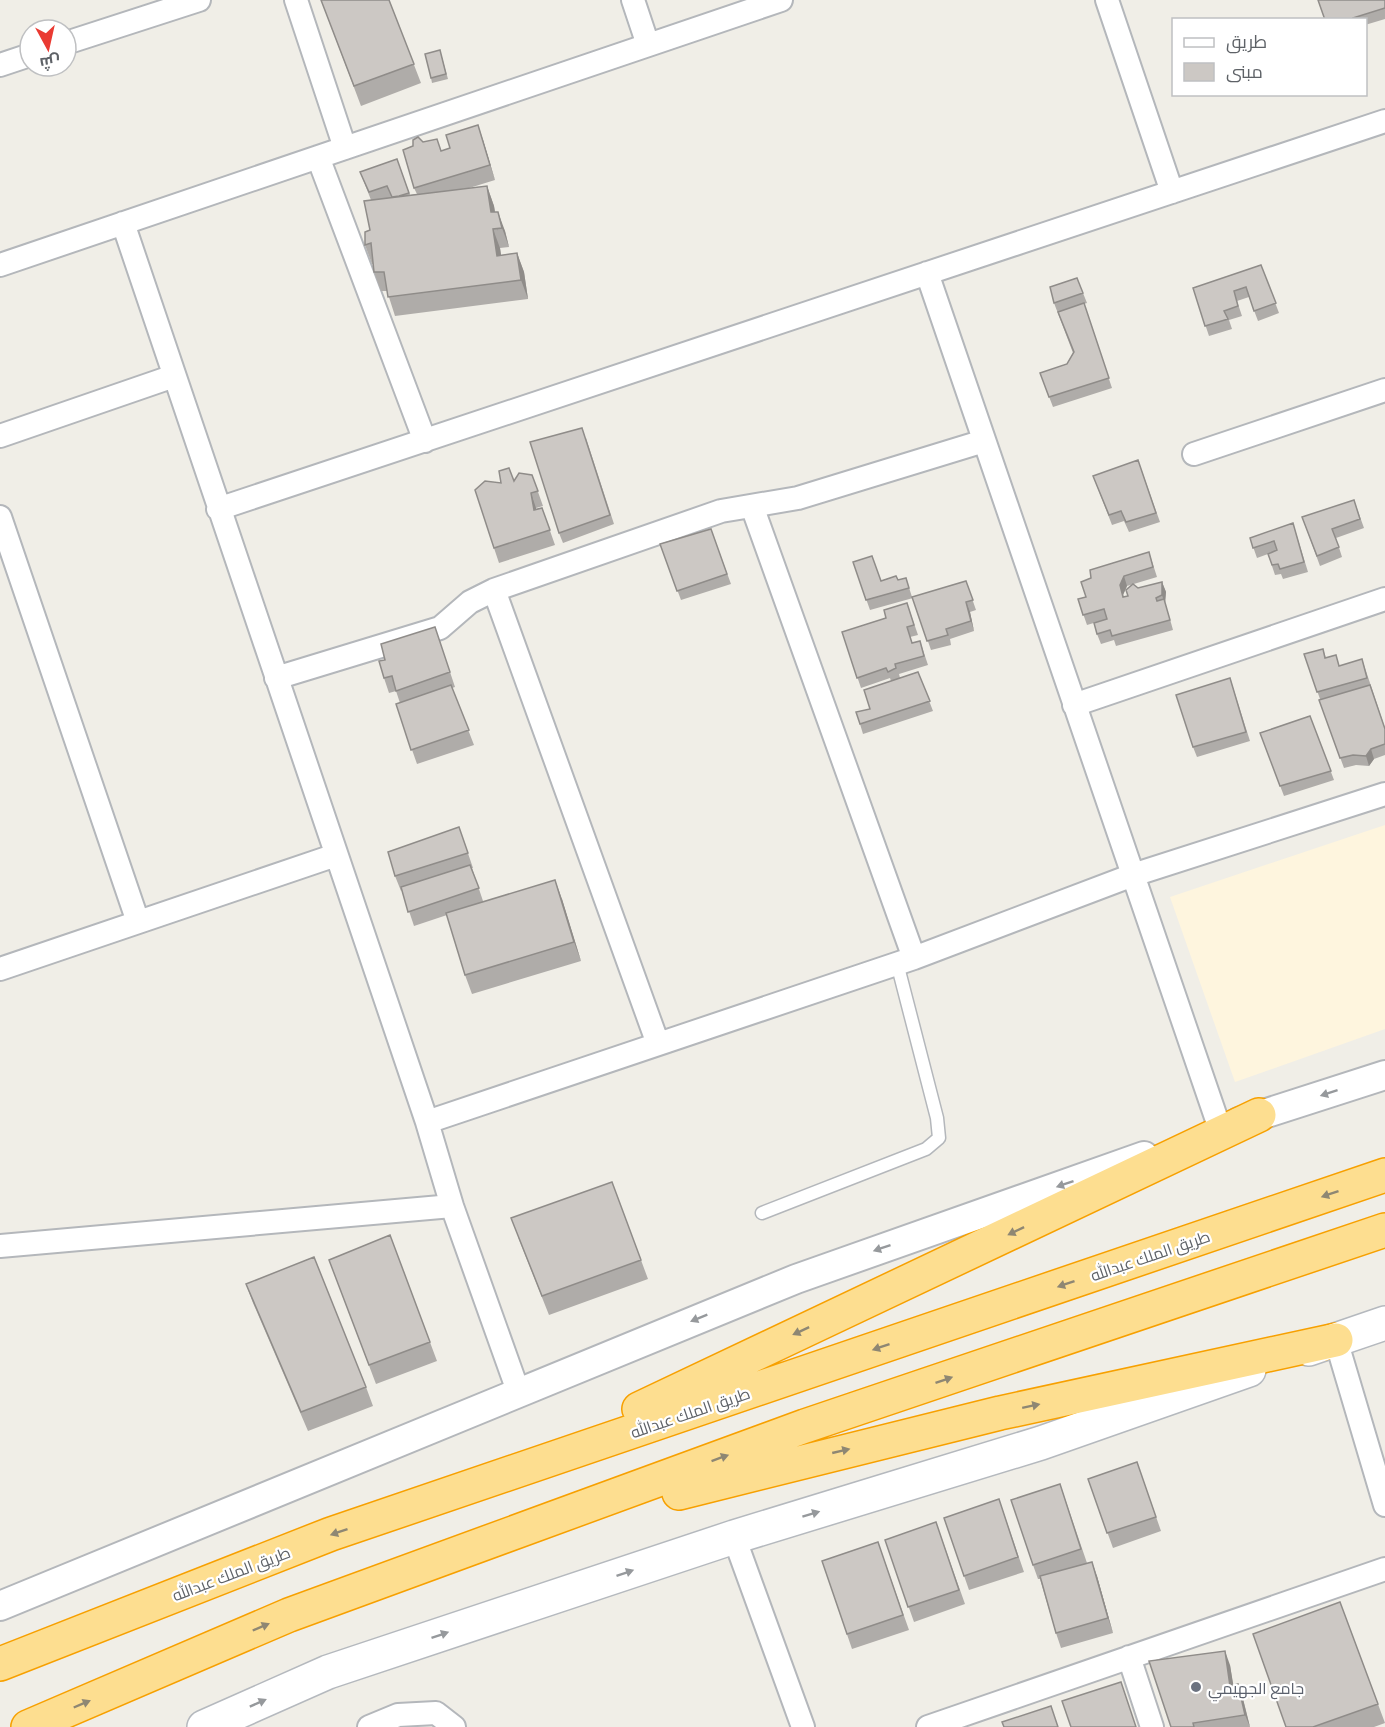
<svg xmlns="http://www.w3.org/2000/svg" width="1385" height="1727" font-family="'Exo 2',Cairo,sans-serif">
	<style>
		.commercial { fill: #fef5de }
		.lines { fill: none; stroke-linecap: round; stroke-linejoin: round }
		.service-casing { stroke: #b4b7bb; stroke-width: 15 }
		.minor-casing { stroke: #b4b7bb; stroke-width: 26 }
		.tertiary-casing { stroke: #b4b7bb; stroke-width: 32 }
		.secondary-casing { stroke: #b5b9be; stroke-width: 36 }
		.motorway-casing { stroke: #f7a000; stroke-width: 36 }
		.service { stroke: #fff; stroke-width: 12 }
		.minor { stroke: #fff; stroke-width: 22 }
		.tertiary { stroke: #fff; stroke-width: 28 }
		.secondary { stroke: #fff; stroke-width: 33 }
		.motorway { stroke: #fdde90; stroke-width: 33 }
		.wall { fill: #afaca9 }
		.shaded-wall { fill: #8f8c89 }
		.building { fill: #ccc8c4; stroke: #8f8c89; stroke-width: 1.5 }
		.oneway { fill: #96999c }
		.oneway2 { fill: #8e8773 }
		.worship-dot { fill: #6b7280; stroke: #fff; stroke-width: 2 }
		.labels { text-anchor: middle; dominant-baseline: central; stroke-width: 4.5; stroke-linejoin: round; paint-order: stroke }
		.street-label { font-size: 16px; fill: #5e6267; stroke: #fff }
		.worship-label { font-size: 16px; fill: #5b616d; stroke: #fff; text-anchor: start }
	</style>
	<rect width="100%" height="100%" fill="#f0eee7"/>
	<!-- commercial -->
	<path class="commercial" d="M1385,825V1029L1235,1082L1170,897Z"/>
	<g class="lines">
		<!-- service casing -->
		<g class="service-casing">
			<path id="service" d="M762,1213L926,1149L939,1138L937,1118L897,963"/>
		</g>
		<!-- minor casing -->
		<g class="minor-casing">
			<path id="minor" d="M296,0L345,148
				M633,0L648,45
				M1107,0L1172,192
				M66,43L199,0
				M0,65L30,55
				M318,157L425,441
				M123,223L427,1122L452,1206L518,1391
				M0,265L781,0
				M927,273L1220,1129
				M0,436L174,376
				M1194,454L1385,390
				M752,506L914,958
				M218,509L1385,121
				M0,517L138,922
				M494,590L658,1044
				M276,678L440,628L470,602L494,590L721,511L798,498L984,441
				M1074,705L1385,599
				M0,969L336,855
				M427,1122L914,958L1133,875L1385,794
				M0,1246L452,1206
				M1336,1340L1385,1505
				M734,1537L803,1727
				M1129,1657L1152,1727
				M369,1727L398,1715L436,1713L454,1727
				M928,1727L1385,1569"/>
		</g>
		<!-- tertiary casing -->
		<g class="tertiary-casing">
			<path id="tertiary" d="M1239,1122L1385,1075
				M0,1606L796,1279L1144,1156"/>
		</g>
		<!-- secondary casing -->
		<g class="secondary-casing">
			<path id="secondary" d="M1309,1349L1385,1323
				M204,1727L328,1672L734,1537L1041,1443L1249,1370"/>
		</g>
		<!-- motorway casing -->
		<g class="motorway-casing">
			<path id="motorway" d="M639,1409L1259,1115
				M679,1493L1000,1413L1336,1340
				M0,1664L331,1534L1385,1175
				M28,1727L289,1615L805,1426L1385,1230"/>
		</g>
		<!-- service -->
		<use href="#service" class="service"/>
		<!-- minor -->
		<use href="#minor" class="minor"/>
		<!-- tertiary -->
		<use href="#tertiary" class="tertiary"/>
		<!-- secondary -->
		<use href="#secondary" class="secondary"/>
		<!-- motorway -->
		<use href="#motorway" class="motorway"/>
	</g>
	<!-- wall -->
	<path class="wall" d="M321,0H389L421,83L361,106Z
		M1385,0V19L1365,25V20H1325Z
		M440,50L448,79L432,83L431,78Z
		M483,140L495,180L466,189L487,186L494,206L495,212L505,231L509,247L500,248L501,255L517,253L524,272L528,299L395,316L387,291H381L374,272V264H372L365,245L370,230L371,200L360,172L397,159L410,195L417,194L414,188L423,142L441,151Z
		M1261,265L1279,313L1258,321L1249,297L1237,301L1242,316L1229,320L1232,329L1209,336L1193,288Z
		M1077,278L1087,303L1084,304L1112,388L1053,407L1040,373L1067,364L1073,353L1054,303Z
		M586,438L614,524L563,543L559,533Z
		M1138,460L1160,522L1129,532L1124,521L1112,525L1093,476Z
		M532,475L543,506L536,508V509L542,508L555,545L499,563L494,548L501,483L514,481Z
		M1354,500L1364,528L1336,538L1342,557L1320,566L1302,517Z
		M1293,523L1308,572L1283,579L1281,574L1275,575L1268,554L1257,558L1250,538Z
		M711,529L731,584L681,600L660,544Z
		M1149,552L1157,577L1127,586L1123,595L1124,597L1128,596L1138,588L1162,582L1166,592L1165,603L1173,630L1116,646L1114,640L1101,644L1097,634L1107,619L1087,625L1078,599L1086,597L1091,578Z
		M853,562L881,581L898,580L906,578L912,597L966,581L976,610L970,612L974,631L950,639L951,645L931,650L913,598L870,610Z
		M907,603L918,635L910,637L912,643L920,641L928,665L899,674L900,678L918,672L933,711L863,734L860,724L870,709L891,681L890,678L861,688L842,632L886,618Z
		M440,642L455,687L452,688L474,745L417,764L396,704L400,703L396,691L389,693L384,678Z
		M1323,649L1326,658L1340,666L1362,659L1385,728V755L1374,759L1369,766L1356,765L1344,768L1319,700L1320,699L1304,654Z
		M1230,678L1250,741L1197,757L1193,747Z
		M1310,716L1334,780L1284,796L1260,733Z
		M459,827L473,868H472L483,901L562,899L581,961L472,994L465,975L447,915L414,926L402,890L401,891L395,876Z
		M612,1182L648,1279L549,1315L518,1237Z
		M390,1235L437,1361L376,1384L329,1260Z
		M246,1284L366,1387L373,1406L308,1431L253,1303Z
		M1137,1462L1161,1531L1113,1548L1088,1479Z
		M1060,1484L1087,1563L1097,1576L1113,1633L1061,1648L1056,1633L1040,1579H1038L1033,1565Z
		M999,1499L1024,1572L969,1590L944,1518Z
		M936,1522L965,1604L914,1622L885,1540Z
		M878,1542L909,1630L852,1649L822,1561Z
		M1340,1602L1385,1723L1374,1727H1286Z
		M1230,1665L1233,1685L1243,1699L1250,1727H1171Z"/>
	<!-- shaded-wall -->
	<path class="shaded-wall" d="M478,125L483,140L495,180L490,165Z
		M487,186L494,206L498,231L491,212Z
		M498,212L505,231L509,247L502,228Z
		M493,229L500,248L504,275L497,256Z
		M517,253L524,272L528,299L521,280Z
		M531,493L536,508L539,525L534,510Z
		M1124,576L1127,586L1123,595L1126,607L1120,585Z
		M1162,582L1166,592L1165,603L1173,630L1162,595Z
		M966,602L970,612L974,631L971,621Z
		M1371,749L1374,759L1369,766L1366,756Z
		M555,880L562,899L581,961L574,942Z
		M1092,1562L1097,1576L1113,1633L1108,1618Z
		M1225,1651L1230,1665L1236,1701L1230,1686Z
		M1238,1684L1243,1699L1250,1727L1245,1715Z"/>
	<!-- building -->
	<path class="building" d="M321,0H389L414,64L354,86Z
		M1318,0H1385V8L1353,18L1354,20H1325Z
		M440,50L446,74L431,78L425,54Z
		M478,125L490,165L414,188L403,150L413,146V140L418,137L423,142L437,139L441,151L450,148L446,135Z
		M397,159L409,193L399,196L392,197L387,186L369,192L360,172Z
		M487,186L491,212H498L502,228L493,229L497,256L517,253L521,280L388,297L384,272H374L371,243L365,245V232L370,230L364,201Z
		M1261,265L1276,303L1254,311L1246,287L1234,291L1238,306L1224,311L1228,319L1205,326L1193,288Z
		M1077,278L1083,293L1054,303L1050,287Z
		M1084,303L1109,378L1049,397L1040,373L1067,364L1074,352L1058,312Z
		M582,428L610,515L559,533L530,442Z
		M1138,460L1156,513L1126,522L1121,511L1109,515L1093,476Z
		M509,468L514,481L519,473L532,475L538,491L531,493L534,510L542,508L550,530L494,548L475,490L485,481L501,483L499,471Z
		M1354,500L1360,519L1332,529L1339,547L1317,556L1302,517Z
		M1293,523L1304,562L1280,569L1278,564L1272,565L1268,554L1277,550L1274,541L1253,548L1250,538Z
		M711,529L727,574L677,591L660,544Z
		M1149,552L1153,567L1124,576L1120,585L1123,597L1128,596L1126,590L1133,584L1138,588L1162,582V595L1156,598L1157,601L1164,599L1170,620L1112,636L1110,630L1097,634L1094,623L1107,619L1104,609L1083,615L1078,599L1086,597L1081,582L1091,578L1090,570Z
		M872,556L881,581L896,576L898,580L906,578L909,588L866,600L853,562Z
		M966,581L973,600L966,602L971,621L946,629L948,635L927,641L912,597Z
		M907,603L914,625L907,627L912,643L920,641L924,656L895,664L896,668L888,672L886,668L857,678L842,632L886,618L884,610Z
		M435,627L450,672L396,691L392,676L384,678L379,661L385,660L381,644Z
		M1323,649L1325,658L1336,655L1339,666L1362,659L1367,678L1317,692L1304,654Z
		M918,672L930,701L860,724L856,712L870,709L864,690Z
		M1230,678L1246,732L1193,747L1176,695Z
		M451,685L469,730L411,750L396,704Z
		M1370,685L1385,729V744L1371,749L1366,756L1353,755L1340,758L1319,700Z
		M1310,716L1331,771L1280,786L1260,733Z
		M459,827L468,853L395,876L388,852Z
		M470,865L479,888L408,912L401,887Z
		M555,880L574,942L465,975L446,913Z
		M612,1182L641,1260L542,1296L511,1218Z
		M390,1235L430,1342L369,1365L329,1260Z
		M314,1257L366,1387L301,1412L246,1284Z
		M1137,1462L1156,1517L1107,1533L1088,1479Z
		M1060,1484L1081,1549L1033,1565L1011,1500Z
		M999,1499L1018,1557L964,1576L944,1518Z
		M936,1522L959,1590L908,1607L885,1540Z
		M878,1542L903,1615L847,1634L822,1561Z
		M1092,1562L1108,1618L1056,1633L1040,1576Z
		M1340,1602L1378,1704L1313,1727H1286L1253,1634Z
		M1225,1651L1230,1686L1238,1684L1245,1715L1193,1723L1194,1727H1171L1149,1661Z
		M1121,1682L1136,1727H1071L1062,1701Z
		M1051,1706L1058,1727H1004L1002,1722Z"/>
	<!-- one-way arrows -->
	<defs><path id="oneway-solid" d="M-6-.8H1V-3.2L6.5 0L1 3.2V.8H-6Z" transform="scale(1.5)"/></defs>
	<g class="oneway">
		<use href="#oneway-solid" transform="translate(1329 1093) rotate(162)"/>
		<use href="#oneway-solid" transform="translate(1065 1184) rotate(161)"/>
		<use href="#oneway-solid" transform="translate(882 1248) rotate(161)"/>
		<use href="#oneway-solid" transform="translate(699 1318) rotate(158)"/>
		<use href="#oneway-solid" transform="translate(811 1514) rotate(-17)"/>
		<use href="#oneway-solid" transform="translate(625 1573) rotate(-19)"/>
		<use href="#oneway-solid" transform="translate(440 1635) rotate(-19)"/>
		<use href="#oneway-solid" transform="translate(258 1703) rotate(-24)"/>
	</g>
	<g class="oneway2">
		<use href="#oneway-solid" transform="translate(1330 1194) rotate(161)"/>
		<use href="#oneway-solid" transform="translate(1016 1231) rotate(154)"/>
		<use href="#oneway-solid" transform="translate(1066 1284) rotate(161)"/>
		<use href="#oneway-solid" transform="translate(801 1331) rotate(155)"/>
		<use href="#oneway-solid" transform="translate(881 1347) rotate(161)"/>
		<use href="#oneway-solid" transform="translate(944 1380) rotate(-19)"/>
		<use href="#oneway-solid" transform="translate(1031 1406) rotate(-12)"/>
		<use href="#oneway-solid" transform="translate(841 1451) rotate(-13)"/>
		<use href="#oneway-solid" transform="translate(720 1458) rotate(-20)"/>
		<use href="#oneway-solid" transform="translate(339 1532) rotate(161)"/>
		<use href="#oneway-solid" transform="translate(261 1627) rotate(-23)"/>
		<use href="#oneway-solid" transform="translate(82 1704) rotate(-23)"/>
	</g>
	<!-- markers -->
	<circle class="worship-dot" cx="1196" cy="1687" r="6"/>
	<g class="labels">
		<!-- street labels -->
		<g class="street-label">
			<text transform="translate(1150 1255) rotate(-19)">طريق الملك عبدالله</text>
			<text transform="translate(690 1412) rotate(-19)">طريق الملك عبدالله</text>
			<text transform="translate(231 1573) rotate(-21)">طريق الملك عبدالله</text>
		</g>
		<!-- worship labels -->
		<g class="worship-label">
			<text x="1208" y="1687">جامع الجهيمي</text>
		</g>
	</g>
	<!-- legend -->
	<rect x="1172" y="18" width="195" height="78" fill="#ffffff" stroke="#bfc0c2" stroke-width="1.5"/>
	<rect x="1184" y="38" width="30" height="9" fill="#ffffff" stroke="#bfc0c2" stroke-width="1.5"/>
	<text x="1226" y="48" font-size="18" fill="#5e6267">طريق</text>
	<rect x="1184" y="63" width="30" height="18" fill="#ccc8c4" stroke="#bfc0c2" stroke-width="1.5"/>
	<text x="1226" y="78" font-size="18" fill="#5e6267">مبنى</text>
	<!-- north arrow -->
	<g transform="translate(48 48) rotate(172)"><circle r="28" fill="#ffffff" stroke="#bfc0c2" stroke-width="1.5"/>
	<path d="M0-4.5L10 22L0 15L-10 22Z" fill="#ea3a32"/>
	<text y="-9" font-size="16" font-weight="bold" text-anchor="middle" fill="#5e6267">ش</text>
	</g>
</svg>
